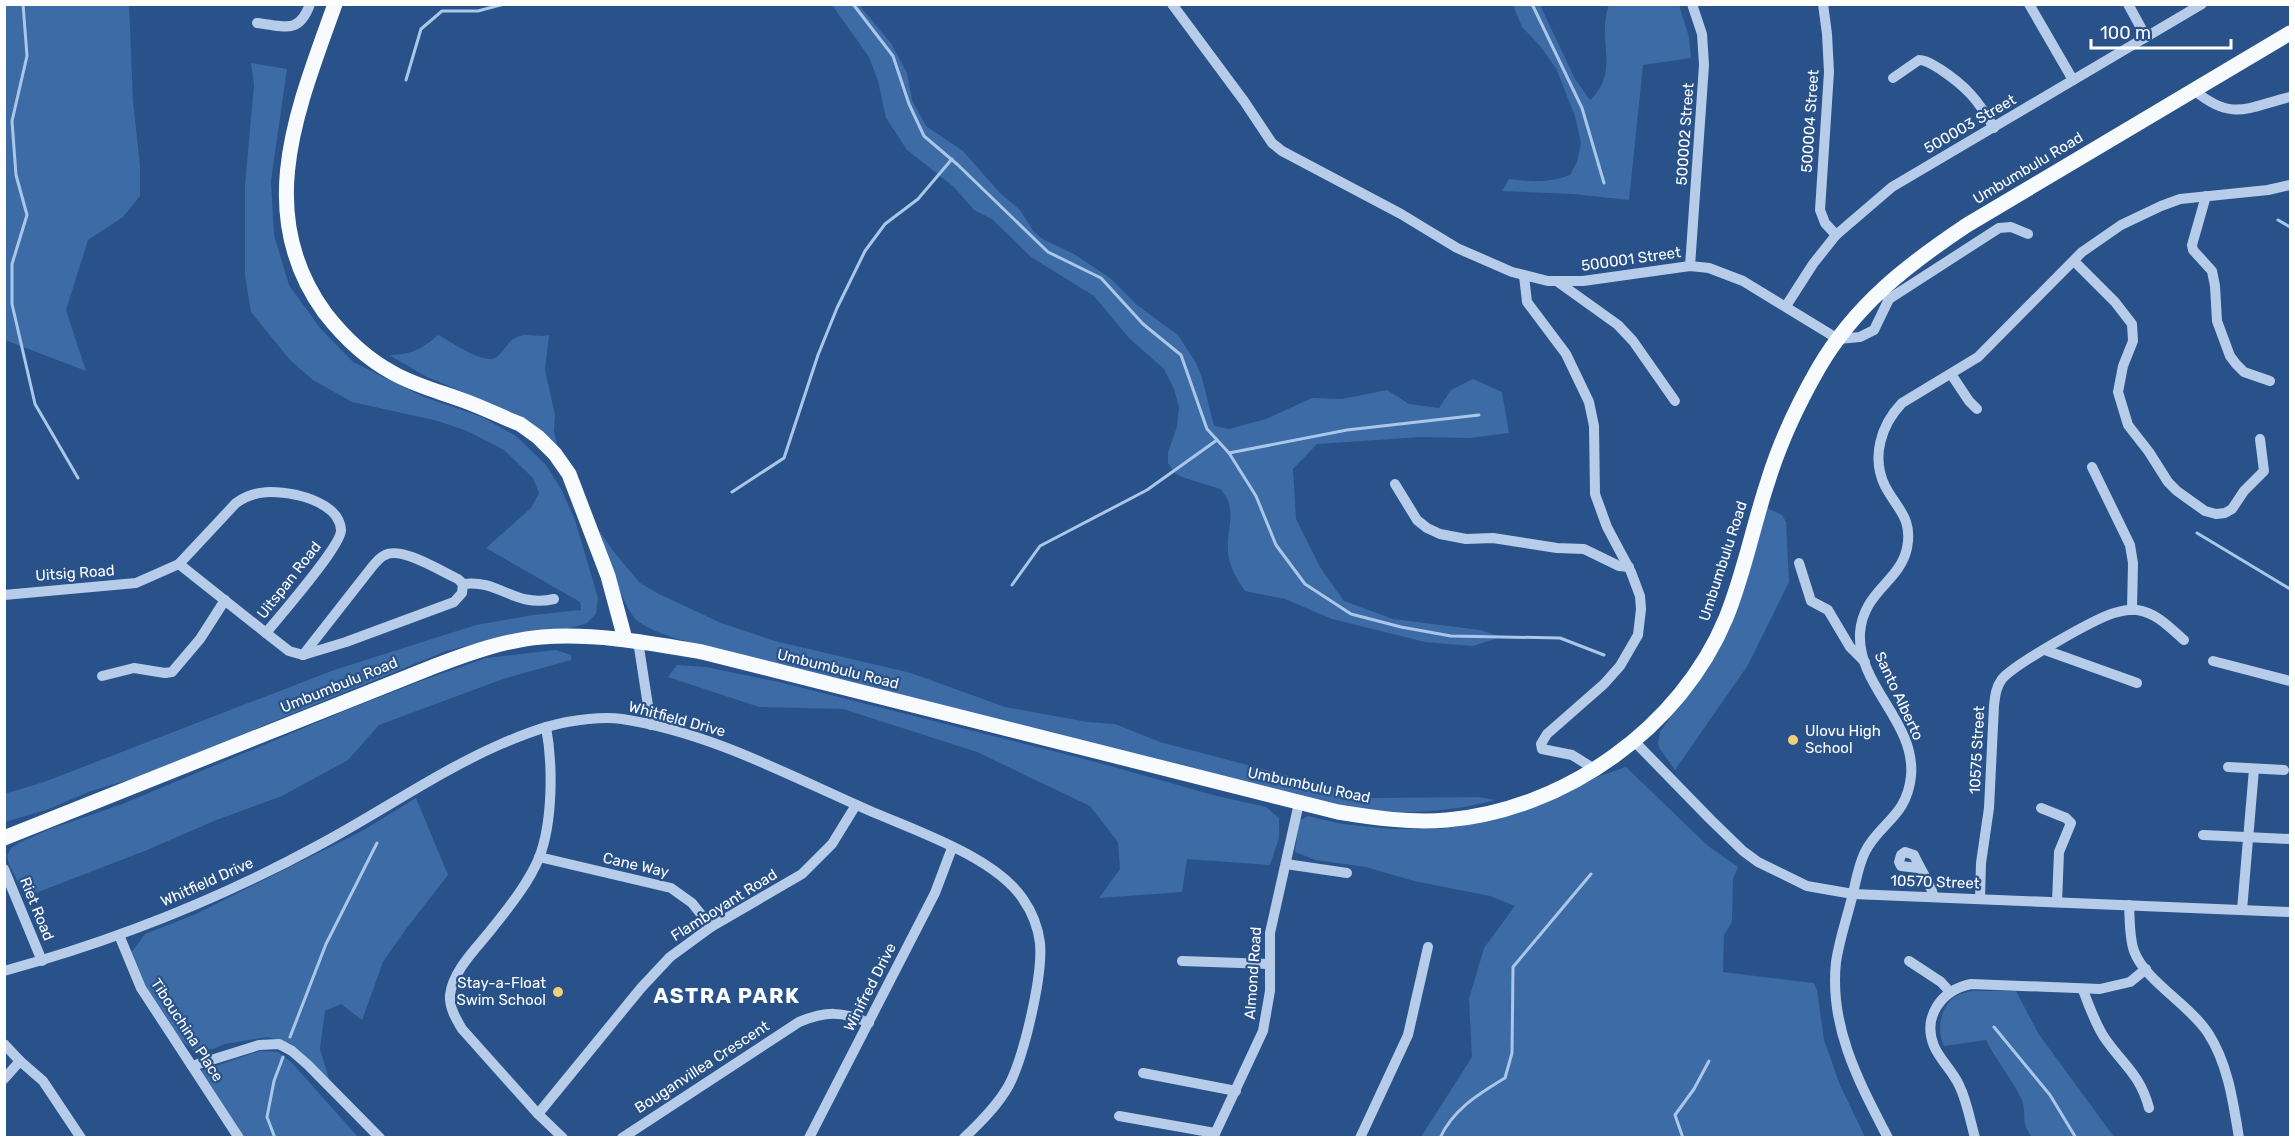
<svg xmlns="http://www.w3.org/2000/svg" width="2295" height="1142" viewBox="0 0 2295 1142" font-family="Rubik,sans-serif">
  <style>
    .green { fill: #3d6ba6 }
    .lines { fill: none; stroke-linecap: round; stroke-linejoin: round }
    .stream { stroke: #aac7e9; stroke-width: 3 }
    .minor { stroke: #b6cce9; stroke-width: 10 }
    .major { stroke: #f8fbfe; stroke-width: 15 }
    .poi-dot { fill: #f1d07c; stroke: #285289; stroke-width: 2 }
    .labels { text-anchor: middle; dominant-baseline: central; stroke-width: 4.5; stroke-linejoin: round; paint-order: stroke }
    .street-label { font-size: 15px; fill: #fff; stroke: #285289 }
    .poi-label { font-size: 15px; fill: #fff; stroke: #285289; text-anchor: start }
    .district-label { font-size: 21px; font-weight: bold; letter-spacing: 1.5px; fill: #fff; stroke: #285289 }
  </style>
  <rect width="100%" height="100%" fill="#285289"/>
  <!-- green -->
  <g class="green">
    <path d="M4,5H129L133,101L140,166V196L123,217L88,240L66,310L86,371L5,340Z"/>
    <path d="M832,5H859L891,43L907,73L912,100L926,126L963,151L1000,193L1020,210L1034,232L1044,240L1074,254L1110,278L1137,305L1178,335L1196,363L1202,378L1214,426L1229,429L1266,419L1312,398L1342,399L1387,390L1409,404L1439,408L1451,390L1473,379L1502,392L1509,433L1469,438L1421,437L1317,444L1293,469L1296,519L1320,567L1344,601L1393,619L1480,630L1501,637L1473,646L1425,642L1332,619L1285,599L1245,591C1237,579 1229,567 1228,552C1226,529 1239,507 1220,489L1182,477L1175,473L1168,463V452L1177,427L1179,407L1174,389L1164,369L1129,338L1094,296L1031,257L992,219L974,210L954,187L907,150L886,118L878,81L869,57Z"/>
    <path d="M1513,5H1540L1575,79L1590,100C1621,72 1596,39 1609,5H1679L1689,37L1691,58L1643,65L1629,200L1573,194L1502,191L1509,179C1530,182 1549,183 1570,175L1577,162L1581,143L1575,116L1556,68L1540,46L1522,27Z"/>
    <path d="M251,63L287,69L271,181L274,235L289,285L320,328L353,362L424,397L482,417L516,436L546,465L561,489L575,520L598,598L596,614L587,623L571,628L511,635L446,651L138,777L88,792L49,809L5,822L4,794L44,782L334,670L476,625L533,615L581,610L580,602L486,548L531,508L539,493L533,478L504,450L467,431L438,421L352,402L313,380L290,360L251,312L245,276V185L254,85Z"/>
    <path d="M438,335C450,341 485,366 497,357C504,351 508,341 517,337C527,332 538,338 549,335L545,370L555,415L554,432L558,447L520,416L427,377L389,355C411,355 422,349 438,335Z"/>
    <path d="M1767,508L1782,515L1786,522L1789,582L1748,665L1675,770L1660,749L1658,744L1660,732L1688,693Z"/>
    <path d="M599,530L613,551L640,583L659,594L721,623L775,641L911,673L1005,707L1088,722L1115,724L1160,742L1373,798L1478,797L1495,800C1445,814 1395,814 1344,809L713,649C689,642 660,636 639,622C623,612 606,550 599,530Z"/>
    <path d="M556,650L571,655V660L503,679L379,725L348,760L282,796L214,821L147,850L28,896L19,884L9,864L7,856L11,848L21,842L50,829L120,805L354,707L429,678L486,658Z"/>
    <path d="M677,665L706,667L779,682L1096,762L1213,795L1266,807L1279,818V838L1270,865L1187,859L1182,892L1099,898L1120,869L1118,842L1090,806L977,752L843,709L759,707L668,677Z"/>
    <path d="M1626,767L1708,846L1738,867L1733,879L1732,922L1724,935L1723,972L1814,983L1817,990L1824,1040L1840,1085L1865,1137H1421L1472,1057L1469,999L1484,948L1515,906L1490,896L1414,881L1366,867L1316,860L1295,852L1299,821L1308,816L1342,824L1391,829H1440L1486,822L1555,798L1597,777Z"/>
    <path d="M416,798L448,875L406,929L383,962L362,1020L341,1004L325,1011L320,1049L331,1085L281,1040L267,1037L225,1044L213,1049L194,1051C166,1031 144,985 131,953L145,934L196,914L362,831Z"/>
    <path d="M1972,991H2016L2038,1033L2114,1137H2032C2019,1121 2028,1113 2021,1098C2011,1078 1996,1060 1986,1040L1944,1046C1936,1030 1940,1004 1958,995C1962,993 1968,992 1972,991Z"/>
    <path d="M260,1051L278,1052L292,1063L358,1137H244L201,1071Z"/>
  </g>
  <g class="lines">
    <!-- stream -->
    <g class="stream">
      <path d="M23,4L27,56L12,121L16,175L27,215L12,264V304L35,404L78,478"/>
      <path d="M853,4L893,56L909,104L924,136L958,165L1048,252L1101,278L1143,324L1181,355L1207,429L1229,453L1256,496L1276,545L1305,584L1351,614L1401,627L1451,636L1560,638L1604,655"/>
      <path d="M1532,4L1582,108L1604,183"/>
      <path d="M406,80L421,29L442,11H478L504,4"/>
      <path d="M2278,220L2290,227"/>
      <path d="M1229,453L1347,430L1479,415"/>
      <path d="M732,492L784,458L818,355L837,308L865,251L885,224L918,199L952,159"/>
      <path d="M2197,533L2290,589"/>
      <path d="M1012,585L1040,546L1147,490L1217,440"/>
      <path d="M1994,1027L2050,1095L2076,1138"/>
      <path d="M290,1037L326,944L377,843"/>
      <path d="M275,1138L267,1117L274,1081L283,1057"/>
      <path d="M1440,1138C1453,1109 1479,1094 1505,1078L1512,1053L1513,967L1591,874"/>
      <path d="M1683,1138L1675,1115L1694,1089L1709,1061"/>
    </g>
    <!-- minor -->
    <g class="minor">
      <path d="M1172,4L1244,101L1272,143L1282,151L1401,214L1457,248L1512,272L1548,281H1583L1690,266L1709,268L1743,281L1838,339L1860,337L1874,330L1889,299"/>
      <path d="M1823,4L1827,34L1829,72L1820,210L1825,223L1836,235"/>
      <path d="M2029,4L2073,80"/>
      <path d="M2128,4L2146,37"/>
      <path d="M257,23C284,26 299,35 310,4"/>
      <path d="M1893,78L1919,60C1927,60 1933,65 1940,69C1967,87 1978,100 1994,128"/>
      <path d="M2195,91C2233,122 2248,107 2290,97"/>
      <path d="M2206,196L2192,245L2193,250L2212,271L2215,286L2217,321L2230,356L2236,364L2244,372L2270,381"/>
      <path d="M2074,261L2115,302L2132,324L2133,341L2123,366L2118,392L2128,425L2149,452L2168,482L2177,491L2205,511L2216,514L2225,513L2232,509L2244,491L2264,471L2260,439"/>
      <path d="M1690,266L1704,65L1702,34L1692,4"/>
      <path d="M1524,276L1527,302L1566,354L1589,402L1594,426L1595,494L1607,527L1631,572L1640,596L1641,609L1638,635L1620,666L1604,684L1547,734L1541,744L1542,749L1572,755L1596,770"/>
      <path d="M1558,282L1618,325L1633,341L1675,401"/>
      <path d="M1884,294L1889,299L1999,228L2011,227L2028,234"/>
      <path d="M1786,306L1813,264L1836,235L1892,187L2202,4"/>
      <path d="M1951,374L1969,401L1977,409"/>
      <path d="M2092,467L2130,545L2133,563L2132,610"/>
      <path d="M1395,484L1417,520L1427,528L1440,534L1466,539L1493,538L1557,548L1584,549L1619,566L1629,567"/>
      <path d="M1799,563L1811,601L1828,610L1850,647L1865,662"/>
      <path d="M179,564L266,633"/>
      <path d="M463,584C500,579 513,608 554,599"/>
      <path d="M4,595L136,583L179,564L236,503C255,489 276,491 297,495C314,499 340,509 341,530C342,545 279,617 266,633L289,651L303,655L368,572C373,566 378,558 385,555C402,546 442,572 458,579L463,584"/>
      <path d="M638,641L651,725"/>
      <path d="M2045,650L2137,683"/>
      <path d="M303,655L346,642L454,602L462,593L463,584"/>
      <path d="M2213,661L2290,681"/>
      <path d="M102,676L134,668L165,673L172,672L200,639L225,600"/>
      <path d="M546,727C553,764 553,822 539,858C529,882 510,906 494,926C479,946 453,969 450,995C449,1007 456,1019 462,1029L538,1114L563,1138"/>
      <path d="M1634,741L1711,820L1743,851L1758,862L1807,886L1853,894L2290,912"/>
      <path d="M2228,767L2284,770"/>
      <path d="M2041,808L2066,818L2071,823L2059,852L2057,902"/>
      <path d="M2203,835L2290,839"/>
      <path d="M539,857L671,888L692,903L711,927"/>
      <path d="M1286,864L1347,873"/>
      <path d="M1918,868L1901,866L1899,862L1901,855L1905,852L1914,855C1920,869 1930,882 1934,897"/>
      <path d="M4,869L42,961"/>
      <path d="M1980,899L1981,863L1989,808L1994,706C1995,696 1996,687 2002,679C2015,664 2094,619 2114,613C2121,611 2130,609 2137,610C2157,613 2169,627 2184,640"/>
      <path d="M2129,905C2130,920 2129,937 2134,951C2145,981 2189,1004 2208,1033C2228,1064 2233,1101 2239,1138"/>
      <path d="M2242,910L2254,769"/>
      <path d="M119,935L141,988L239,1138"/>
      <path d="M1182,961L1269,964"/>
      <path d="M1909,961L1941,982L1950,992"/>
      <path d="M4,971C114,941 220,899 319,845C381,812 437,772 501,744C522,735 544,726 567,722C584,719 604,716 622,719C709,732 788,775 868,810C914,830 995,857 1023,899C1032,912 1038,927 1040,943C1043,976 1024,1056 1009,1085C998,1105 981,1122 964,1138"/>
      <path d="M2083,990C2089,1006 2095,1023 2104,1037C2123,1065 2140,1074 2149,1108"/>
      <path d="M4,1044L20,1061L43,1081L81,1138"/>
      <path d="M192,1066L259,1045L279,1044L292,1051L308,1065L380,1138"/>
      <path d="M1143,1073L1236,1091"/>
      <path d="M4,1079L20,1061"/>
      <path d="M538,1114L641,988L670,957L711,927L802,874L832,844L856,805"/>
      <path d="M1119,1116L1215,1133"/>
      <path d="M622,1138L799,1022C826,1011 842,1011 869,1023"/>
      <path d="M809,1138L935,893L952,848"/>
      <path d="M1213,1138L1263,1031L1270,991V933L1299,803"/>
      <path d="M1360,1138L1408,1035L1428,947"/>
      <path d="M1888,1138C1859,1082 1829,1027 1836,962C1839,942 1845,924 1850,905C1855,888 1857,868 1865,852C1879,823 1907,817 1911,776C1916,722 1857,686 1860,633C1863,591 1900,582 1907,548C1913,518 1897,509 1885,486C1871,457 1881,425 1902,403L1978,357L2082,252L2121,225L2161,206L2180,199L2268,190L2290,185"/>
      <path d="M1975,1138C1970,1120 1967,1101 1959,1085C1952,1070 1940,1060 1934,1046C1922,1016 1942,990 1971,984L2100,989L2130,982L2146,969"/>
    </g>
    <!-- major -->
    <g class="major">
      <path d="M335,4C298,108 252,213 325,313C343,336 367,359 393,373C416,386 441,392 465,401C484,408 502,417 520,424L538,437L555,454L569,474L608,576L625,639"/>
      <path d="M4,838L435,666C469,653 505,640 542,637C596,633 649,643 702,652L1338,812C1375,818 1410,823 1447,820C1565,810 1681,727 1726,618C1744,574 1753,526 1768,481C1780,442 1798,404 1818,369C1855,305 1907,265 1967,225L2290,33"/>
    </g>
  </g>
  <!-- markers -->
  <g class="poi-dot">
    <circle cx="1793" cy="740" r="6"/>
    <circle cx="558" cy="992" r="6"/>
  </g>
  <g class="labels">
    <!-- street labels -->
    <g class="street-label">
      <text transform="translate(1810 121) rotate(-86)">500004 Street</text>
      <text transform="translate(1970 124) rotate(-30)">500003 Street</text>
      <text transform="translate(1685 134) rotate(-86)">500002 Street</text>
      <text transform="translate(2028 168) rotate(-31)">Umbumbulu Road</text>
      <text transform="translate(1631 259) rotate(-8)">500001 Street</text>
      <text transform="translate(1723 561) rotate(-72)">Umbumbulu Road</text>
      <text transform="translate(75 573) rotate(-4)">Uitsig Road</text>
      <text transform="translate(289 580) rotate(-52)">Uitspan Road</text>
      <text transform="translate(838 669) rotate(14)">Umbumbulu Road</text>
      <text transform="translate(339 685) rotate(-22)">Umbumbulu Road</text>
      <text transform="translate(1899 696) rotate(65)">Santo Alberto</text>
      <text transform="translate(677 719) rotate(15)">Whitfield Drive</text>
      <text transform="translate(1977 750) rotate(-87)">10575 Street</text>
      <text transform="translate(1309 785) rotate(12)">Umbumbulu Road</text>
      <text transform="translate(636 865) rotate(13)">Cane Way</text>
      <text transform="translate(207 882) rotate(-24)">Whitfield Drive</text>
      <text transform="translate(1935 882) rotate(2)">10570 Street</text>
      <text transform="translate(724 905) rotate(-32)">Flamboyant Road</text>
      <text transform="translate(37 909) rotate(68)">Riet Road</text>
      <text transform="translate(1253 973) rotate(-86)">Almond Road</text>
      <text transform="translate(870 987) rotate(-63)">Winifred Drive</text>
      <text transform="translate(187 1030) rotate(57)">Tibouchina Place</text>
      <text transform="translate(702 1067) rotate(-33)">Bouganvillea Crescent</text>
    </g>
    <!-- poi labels -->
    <g class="poi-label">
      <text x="1805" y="731">Ulovu High<tspan x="1805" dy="17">School</tspan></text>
      <text x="546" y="983" text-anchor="end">Stay-a-Float<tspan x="546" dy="17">Swim School</tspan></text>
    </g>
    <!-- district labels -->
    <g class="district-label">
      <text x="727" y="995">ASTRA PARK</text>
    </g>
  </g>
  <!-- border -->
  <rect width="2295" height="1142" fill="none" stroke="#ffffff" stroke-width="12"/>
  <!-- scale -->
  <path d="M2091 39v9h140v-9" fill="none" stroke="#ffffff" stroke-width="3"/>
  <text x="2100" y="39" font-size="18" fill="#ffffff" stroke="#285289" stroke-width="4.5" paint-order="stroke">100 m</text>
</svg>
